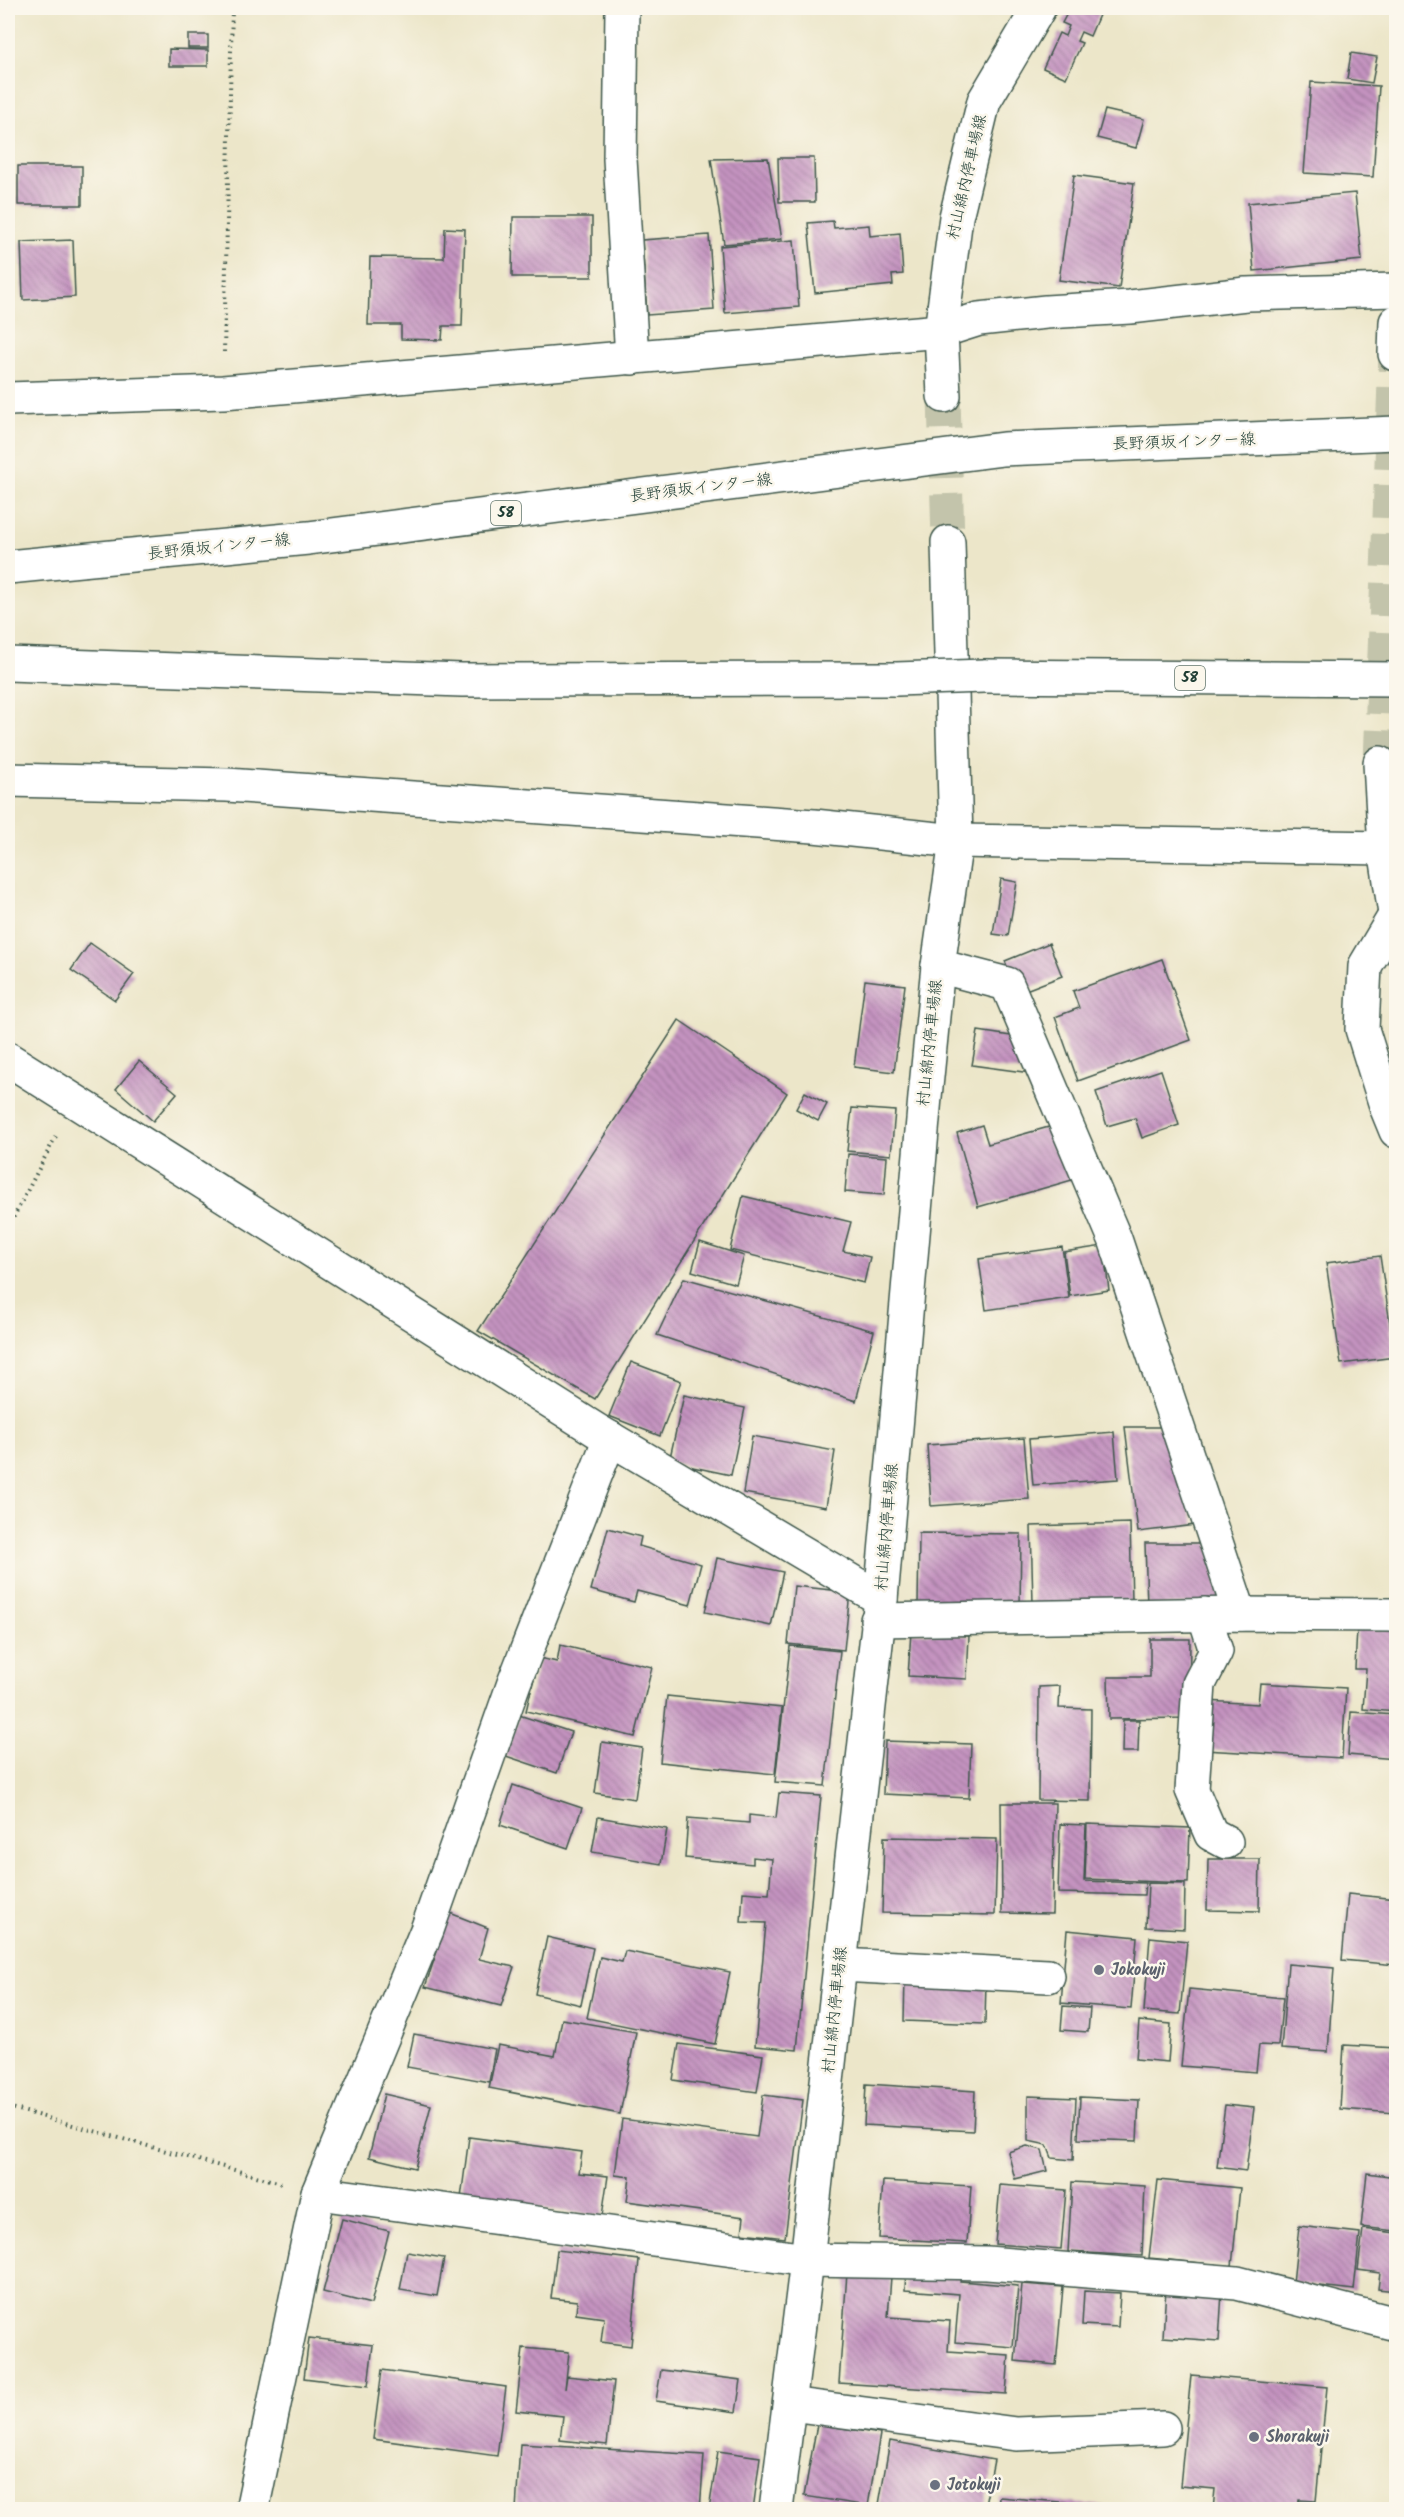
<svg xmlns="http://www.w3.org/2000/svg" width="1404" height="2517" viewBox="0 0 1404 2517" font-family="Kalam,'Klee One',sans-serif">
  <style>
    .building { fill: url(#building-back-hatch) }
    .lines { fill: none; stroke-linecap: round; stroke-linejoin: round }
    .minor-tunnel { stroke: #c3c4ab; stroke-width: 33; stroke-dasharray: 33 16; stroke-linecap: butt }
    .major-tunnel { stroke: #c3c4ab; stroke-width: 33; stroke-dasharray: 33 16; stroke-linecap: butt }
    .minor-casing { stroke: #3e564a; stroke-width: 36 }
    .major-casing { stroke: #3e564a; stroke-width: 36 }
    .path { stroke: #3e564a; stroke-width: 4; stroke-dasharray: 1.5 4.5; stroke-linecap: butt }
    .minor { stroke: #fff; stroke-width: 33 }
    .major { stroke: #fff; stroke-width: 33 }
    .major-bridge-casing { stroke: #3e564a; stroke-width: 36; stroke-linecap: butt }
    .major-bridge { stroke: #fff; stroke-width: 33 }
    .worship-dot { fill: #6b7280; stroke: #fbf7ec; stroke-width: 2 }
    .labels { text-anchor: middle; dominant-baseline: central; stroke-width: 5; stroke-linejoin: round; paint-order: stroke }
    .shield { fill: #fbf7ec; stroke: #61756b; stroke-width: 1.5 }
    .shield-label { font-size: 15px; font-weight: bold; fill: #1f3d34 }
    .street-label { font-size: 16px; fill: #1f3d34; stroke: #fbf7ec }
    .worship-label { font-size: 16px; font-weight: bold; fill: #5b616d; stroke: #fbf7ec; text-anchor: start }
  </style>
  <defs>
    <pattern id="building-back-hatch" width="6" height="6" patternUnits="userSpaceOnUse" patternTransform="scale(1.5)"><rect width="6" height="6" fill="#c493c0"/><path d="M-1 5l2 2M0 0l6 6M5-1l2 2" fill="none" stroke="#9f799d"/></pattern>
  </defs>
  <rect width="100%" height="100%" fill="#fbf7ec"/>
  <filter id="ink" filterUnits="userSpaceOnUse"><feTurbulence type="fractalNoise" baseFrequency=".0167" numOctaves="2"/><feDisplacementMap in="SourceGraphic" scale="12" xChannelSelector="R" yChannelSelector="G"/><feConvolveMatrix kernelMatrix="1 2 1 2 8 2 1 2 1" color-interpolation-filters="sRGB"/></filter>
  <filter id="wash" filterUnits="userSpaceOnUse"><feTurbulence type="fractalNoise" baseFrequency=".008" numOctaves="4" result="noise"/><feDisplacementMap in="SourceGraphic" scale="24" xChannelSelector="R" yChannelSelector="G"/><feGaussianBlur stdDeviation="1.35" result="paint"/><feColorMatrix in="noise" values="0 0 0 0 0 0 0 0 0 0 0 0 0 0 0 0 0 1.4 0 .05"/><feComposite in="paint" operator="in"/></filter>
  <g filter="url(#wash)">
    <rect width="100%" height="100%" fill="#ece6c9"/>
    <g id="blocks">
      <!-- building -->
      <g class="building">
        <path d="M916,8H960V9L916,13Z"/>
        <path d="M1070,8H1102L1090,36L1081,32L1077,41L1082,43L1066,78L1043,68L1059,33L1065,36L1069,26L1062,23Z"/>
        <rect x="188" y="35" width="20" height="13"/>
        <path d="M169,49L208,50V66H169Z"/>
        <path d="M1351,53L1377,57L1372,83L1347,79Z"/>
        <path d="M1311,82L1379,86L1373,177L1304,173Z"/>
        <path d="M1105,110L1144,119L1136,148L1097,138Z"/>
        <path d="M768,158L782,239L724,244L711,159Z"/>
        <path d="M778,158H814L815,202H779Z"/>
        <rect x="18" y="166" width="64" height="39"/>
        <path d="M1074,175L1134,183L1119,288L1059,280Z"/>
        <path d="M1355,193L1362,260L1254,271L1248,203Z"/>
        <path d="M513,217H592V277H512Z"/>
        <path d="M833,221L834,228L869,225L870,236L900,233L903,274L892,275L893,285L815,293L808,223Z"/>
        <path d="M445,228L465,229L462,326H443L442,340L401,339V325H368L370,257L444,258Z"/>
        <path d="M709,235L714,310L647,315L642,240Z"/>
        <path d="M73,240L75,297L23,300L21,242Z"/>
        <path d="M794,240L799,307L725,313L720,246Z"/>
        <path d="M1001,879L1017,882L1008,936L993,934Z"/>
        <path d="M90,943L134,974L115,1000L71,970Z"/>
        <path d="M1049,943L1062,976L1018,993L1005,961Z"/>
        <path d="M1162,959L1191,1040L1078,1081L1055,1017L1079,1008L1073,991Z"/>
        <path d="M865,980L905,985L894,1072L854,1067Z"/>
        <path d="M679,1020L787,1093L595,1399L478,1331Z"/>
        <path d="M978,1031L1024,1038L1031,1073L972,1065Z"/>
        <path d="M139,1061L177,1093L153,1121L116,1089Z"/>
        <path d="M1161,1070L1179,1125L1142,1138L1135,1118L1107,1126L1096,1092Z"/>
        <path d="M805,1092L827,1104L818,1121L796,1109Z"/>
        <path d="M852,1108L895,1111L891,1155L847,1151Z"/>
        <path d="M982,1125L988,1144L1056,1125L1072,1180L978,1207L957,1133Z"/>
        <path d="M848,1154L887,1157L884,1195L845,1192Z"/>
        <path d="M743,1196L851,1222L843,1251L870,1257L864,1283L730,1250Z"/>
        <path d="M700,1242L744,1256L736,1284L692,1271Z"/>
        <path d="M1103,1246L1109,1290L1070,1296L1064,1252Z"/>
        <path d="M1062,1247L1069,1298L986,1310L979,1259Z"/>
        <path d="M1380,1256L1395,1357L1341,1364L1326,1263Z"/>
        <path d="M684,1278L874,1331L856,1401L657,1335Z"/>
        <path d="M631,1362L681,1381L660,1436L609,1416Z"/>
        <path d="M684,1395L745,1408L731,1475L669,1462Z"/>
        <path d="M1125,1427H1164L1195,1525L1138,1532Z"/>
        <path d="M1114,1432L1118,1479L1033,1485L1029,1439Z"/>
        <path d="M752,1436L835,1451L826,1507L743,1493Z"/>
        <path d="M1024,1438L1029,1499L931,1506L927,1445Z"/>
        <path d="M1130,1523L1132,1601L1033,1604L1031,1526Z"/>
        <path d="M608,1528L641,1537L639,1546L701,1564L690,1605L637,1591L634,1602L591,1590Z"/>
        <path d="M919,1533L1021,1534L1020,1608L918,1607Z"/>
        <path d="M1145,1543H1209L1221,1602L1147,1606Z"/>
        <path d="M717,1558L783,1572L771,1626L705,1612Z"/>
        <path d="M794,1586L850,1592L844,1650L788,1644Z"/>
        <path d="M1357,1628L1396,1630V1712L1363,1709L1366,1669H1355Z"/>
        <path d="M911,1632L969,1636L967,1679L908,1676Z"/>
        <path d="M1150,1639H1190L1189,1718L1109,1719L1108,1677H1150Z"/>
        <path d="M560,1645L652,1667L635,1737L526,1711L539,1658L557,1662Z"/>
        <path d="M790,1646L840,1651L825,1786L775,1782Z"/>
        <path d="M1260,1683L1346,1688L1342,1758L1204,1750L1207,1701L1258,1704Z"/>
        <path d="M1060,1686L1059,1708L1091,1709L1090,1801L1038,1800L1039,1687Z"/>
        <path d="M667,1696L782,1708L775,1774L660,1762Z"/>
        <path d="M1351,1712L1396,1715V1759L1348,1755Z"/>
        <path d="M519,1715L571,1732L557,1773L506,1756Z"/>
        <path d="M1123,1720H1139L1138,1752H1122Z"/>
        <path d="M885,1741L971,1744L969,1798L883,1794Z"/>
        <path d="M602,1742L642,1748L635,1799L595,1793Z"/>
        <path d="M513,1785L582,1808L568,1848L500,1825Z"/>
        <path d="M779,1793L821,1796L797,2050L755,2046L766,1923L741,1922L743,1892L769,1894L772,1859L753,1857V1864L685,1858L688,1818L749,1823V1815L776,1818Z"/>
        <path d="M1001,1803H1055L1052,1914L1002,1913Z"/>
        <path d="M598,1817L667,1829L661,1864L592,1852Z"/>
        <path d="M1060,1824L1086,1825L1084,1881L1145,1883L1144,1895L1058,1893Z"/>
        <path d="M1087,1824L1190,1828L1188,1883L1085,1879Z"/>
        <path d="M884,1837L997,1839L995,1915L882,1913Z"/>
        <path d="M1395,1848H1396V1881L1392,1880Z"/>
        <path d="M1208,1859H1260L1259,1911L1207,1910Z"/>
        <path d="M1148,1883L1185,1884L1184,1929L1146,1927Z"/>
        <path d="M1348,1894L1396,1899V1965L1342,1960Z"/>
        <path d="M450,1913L488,1928L479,1959L514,1967L501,2006L425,1987Z"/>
        <path d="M1067,1930L1137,1937L1131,2009L1061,2003Z"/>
        <path d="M547,1937L593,1948L581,2005L535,1994Z"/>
        <path d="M1150,1937L1187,1941L1180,2014L1144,2011Z"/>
        <path d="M625,1951L730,1972L715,2044L587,2018L600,1957L622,1962Z"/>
        <path d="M1288,1964L1334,1968L1328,2052L1281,2049Z"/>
        <path d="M905,1978L986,1980L985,2024L904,2021Z"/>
        <path d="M1189,1989L1283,1998L1278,2046L1259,2045L1256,2072L1181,2066Z"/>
        <path d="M1063,2006L1090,2008L1088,2032L1061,2030Z"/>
        <path d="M562,2019L636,2032L620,2114L489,2088L498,2045L555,2056Z"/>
        <path d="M1139,2021L1171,2024L1168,2062L1136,2059Z"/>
        <path d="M414,2034L495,2049L489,2082L407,2067Z"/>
        <path d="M679,2044L763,2055L757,2092L673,2080Z"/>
        <path d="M1344,2045L1396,2048V2113L1340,2109Z"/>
        <path d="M866,2084L975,2091L973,2131L864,2125Z"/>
        <path d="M384,2094L431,2105L415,2168L369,2157Z"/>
        <path d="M763,2095L803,2100L785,2238L742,2233L744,2217L627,2201L630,2177L615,2175L622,2119L757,2137Z"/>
        <path d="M1028,2096L1076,2098L1073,2160L1052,2158L1047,2145L1028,2141Z"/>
        <path d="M1080,2097L1139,2100L1137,2141L1078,2139Z"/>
        <path d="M1225,2105L1254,2108L1246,2171L1217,2167Z"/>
        <path d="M469,2137L582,2152L579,2173L608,2176L602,2216L461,2198Z"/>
        <path d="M1027,2146L1042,2150L1047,2171L1015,2179L1008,2152Z"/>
        <path d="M1367,2173L1396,2177V2231L1361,2227Z"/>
        <path d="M1158,2180L1240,2188L1232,2266L1149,2258Z"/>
        <path d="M883,2181L971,2186L967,2243L879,2238Z"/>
        <path d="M1072,2182L1145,2186L1142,2256L1068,2252Z"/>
        <path d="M1000,2185L1066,2190L1061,2249L995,2244Z"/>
        <path d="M342,2219L389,2231L371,2304L323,2292Z"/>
        <path d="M1299,2226L1360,2233L1354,2290L1293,2283Z"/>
        <path d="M1363,2229L1396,2233V2291L1378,2289L1380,2273L1358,2270Z"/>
        <path d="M557,2250L639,2260L631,2346L601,2342L604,2318L576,2314L577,2301L551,2298Z"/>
        <path d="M407,2252L444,2258L437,2296L400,2290Z"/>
        <path d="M906,2266L961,2271L960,2281L1018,2286L1013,2347L955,2342L959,2294L905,2290Z"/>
        <path d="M847,2273L891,2277L888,2317L950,2321L948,2351L1009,2355L1006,2394L839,2383Z"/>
        <path d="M1022,2284L1063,2287L1056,2365L1015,2361Z"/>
        <path d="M1166,2288L1222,2292L1219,2341L1163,2337Z"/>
        <path d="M1084,2291L1120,2293L1118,2327L1082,2325Z"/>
        <path d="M309,2338L373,2345L368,2386L304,2378Z"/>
        <path d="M523,2348L569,2352L565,2389L567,2376L614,2381L607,2445L560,2440L563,2416L516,2411Z"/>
        <path d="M382,2370L506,2387L497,2456L373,2439Z"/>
        <path d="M661,2370L741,2380L736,2412L656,2401Z"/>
        <path d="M1191,2375L1327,2387L1316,2501L1299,2500L1298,2510H1213L1215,2489L1180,2486Z"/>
        <path d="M817,2424L880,2434L868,2506L804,2496Z"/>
        <path d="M890,2441L994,2460L984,2510H878Z"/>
        <path d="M520,2444L704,2455L700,2510H516Z"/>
        <path d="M718,2451L760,2457L753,2510H709Z"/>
        <path d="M999,2497L1131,2508V2510H998Z"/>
      </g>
    </g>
  </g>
  <g filter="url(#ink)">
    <use href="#blocks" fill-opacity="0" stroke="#3e564a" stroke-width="1.5"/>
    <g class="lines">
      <!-- minor-tunnel -->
      <path class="minor-tunnel" d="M1380,763L1395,354"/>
      <!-- major-tunnel -->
      <path class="major-tunnel" d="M944,396L948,542"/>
      <!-- minor casing -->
      <g class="minor-casing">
        <g id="minor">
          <path d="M622,8L620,159L632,358"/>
          <path d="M1395,354L1396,322"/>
          <path d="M8,399L223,392L941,331L979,319L1046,312L1130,307L1246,294L1396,290"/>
          <path d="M1380,763L1385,848L1396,920"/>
          <path d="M8,780L227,785L814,826L956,841L1385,848"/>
          <path d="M1396,914L1365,966L1362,1029L1387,1109L1396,1131"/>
          <path d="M938,966L1007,984L1115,1239L1240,1614"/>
          <path d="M8,1059L596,1430L881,1599"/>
          <path d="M1204,1614L1216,1651L1199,1684L1192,1790L1211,1834L1226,1842"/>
          <path d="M877,1620L1240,1614L1396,1615"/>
          <path d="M840,1965L1048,1976"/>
          <path d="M318,2193L807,2260L987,2263L1237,2283L1396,2324"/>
          <path d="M790,2404L1016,2434L1163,2428"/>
          <path d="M252,2510L318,2193L427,1930L514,1683L610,1438"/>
        </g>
      </g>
      <!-- major casing -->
      <g class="major-casing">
        <g id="major">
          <path d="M944,396L941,331L956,217L984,101L1039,8"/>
          <path d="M8,567L308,538L1003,449L1396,433"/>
          <path d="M8,664L462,680L896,679"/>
          <path d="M984,676L1396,679"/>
          <path d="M776,2510L807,2260L881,1599L925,1097L938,966L956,841L948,542"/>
        </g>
      </g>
      <!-- path -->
      <g class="path">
        <path d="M224,352L232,8"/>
        <path d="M8,1228L56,1136"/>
        <path d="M8,2107L281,2183"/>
      </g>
      <!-- minor -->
      <use href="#minor" class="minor"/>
      <!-- major -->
      <use href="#major" class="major"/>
      <!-- major-bridge casing -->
      <g class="major-bridge-casing">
        <path id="major-bridge" d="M896,679L984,676"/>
      </g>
      <!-- major-bridge -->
      <use href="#major-bridge" class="major-bridge"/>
    </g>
  </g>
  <!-- markers -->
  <g class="worship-dot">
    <circle cx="1099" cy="1970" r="6"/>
    <circle cx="1254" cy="2437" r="6"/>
    <circle cx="935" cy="2485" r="6"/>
  </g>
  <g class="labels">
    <!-- shield labels -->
    <g class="shield">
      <rect x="491" y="501" width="30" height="24" rx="4.5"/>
      <rect x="1175" y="666" width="30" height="24" rx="4.5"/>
    </g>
    <g class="shield-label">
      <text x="506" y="513">58</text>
      <text x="1190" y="678">58</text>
    </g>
    <!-- street labels -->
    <g class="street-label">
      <text transform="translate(967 177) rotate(-77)">村山綿内停車場線</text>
      <text transform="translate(1184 442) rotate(-2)">長野須坂インター線</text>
      <text transform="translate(701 488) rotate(-7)">長野須坂インター線</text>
      <text transform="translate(219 547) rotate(-6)">長野須坂インター線</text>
      <text transform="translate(930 1043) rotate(-84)">村山綿内停車場線</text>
      <text transform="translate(887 1527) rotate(-85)">村山綿内停車場線</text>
      <text transform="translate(835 2010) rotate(-84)">村山綿内停車場線</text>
    </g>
    <!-- worship labels -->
    <g class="worship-label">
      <text x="1111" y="1970">Jokokuji</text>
      <text x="1266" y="2437">Shorakuji</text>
      <text x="947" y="2485">Jotokuji</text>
    </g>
  </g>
  <!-- margin -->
  <rect width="1404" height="2517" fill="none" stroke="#fbf7ec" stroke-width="30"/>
</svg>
